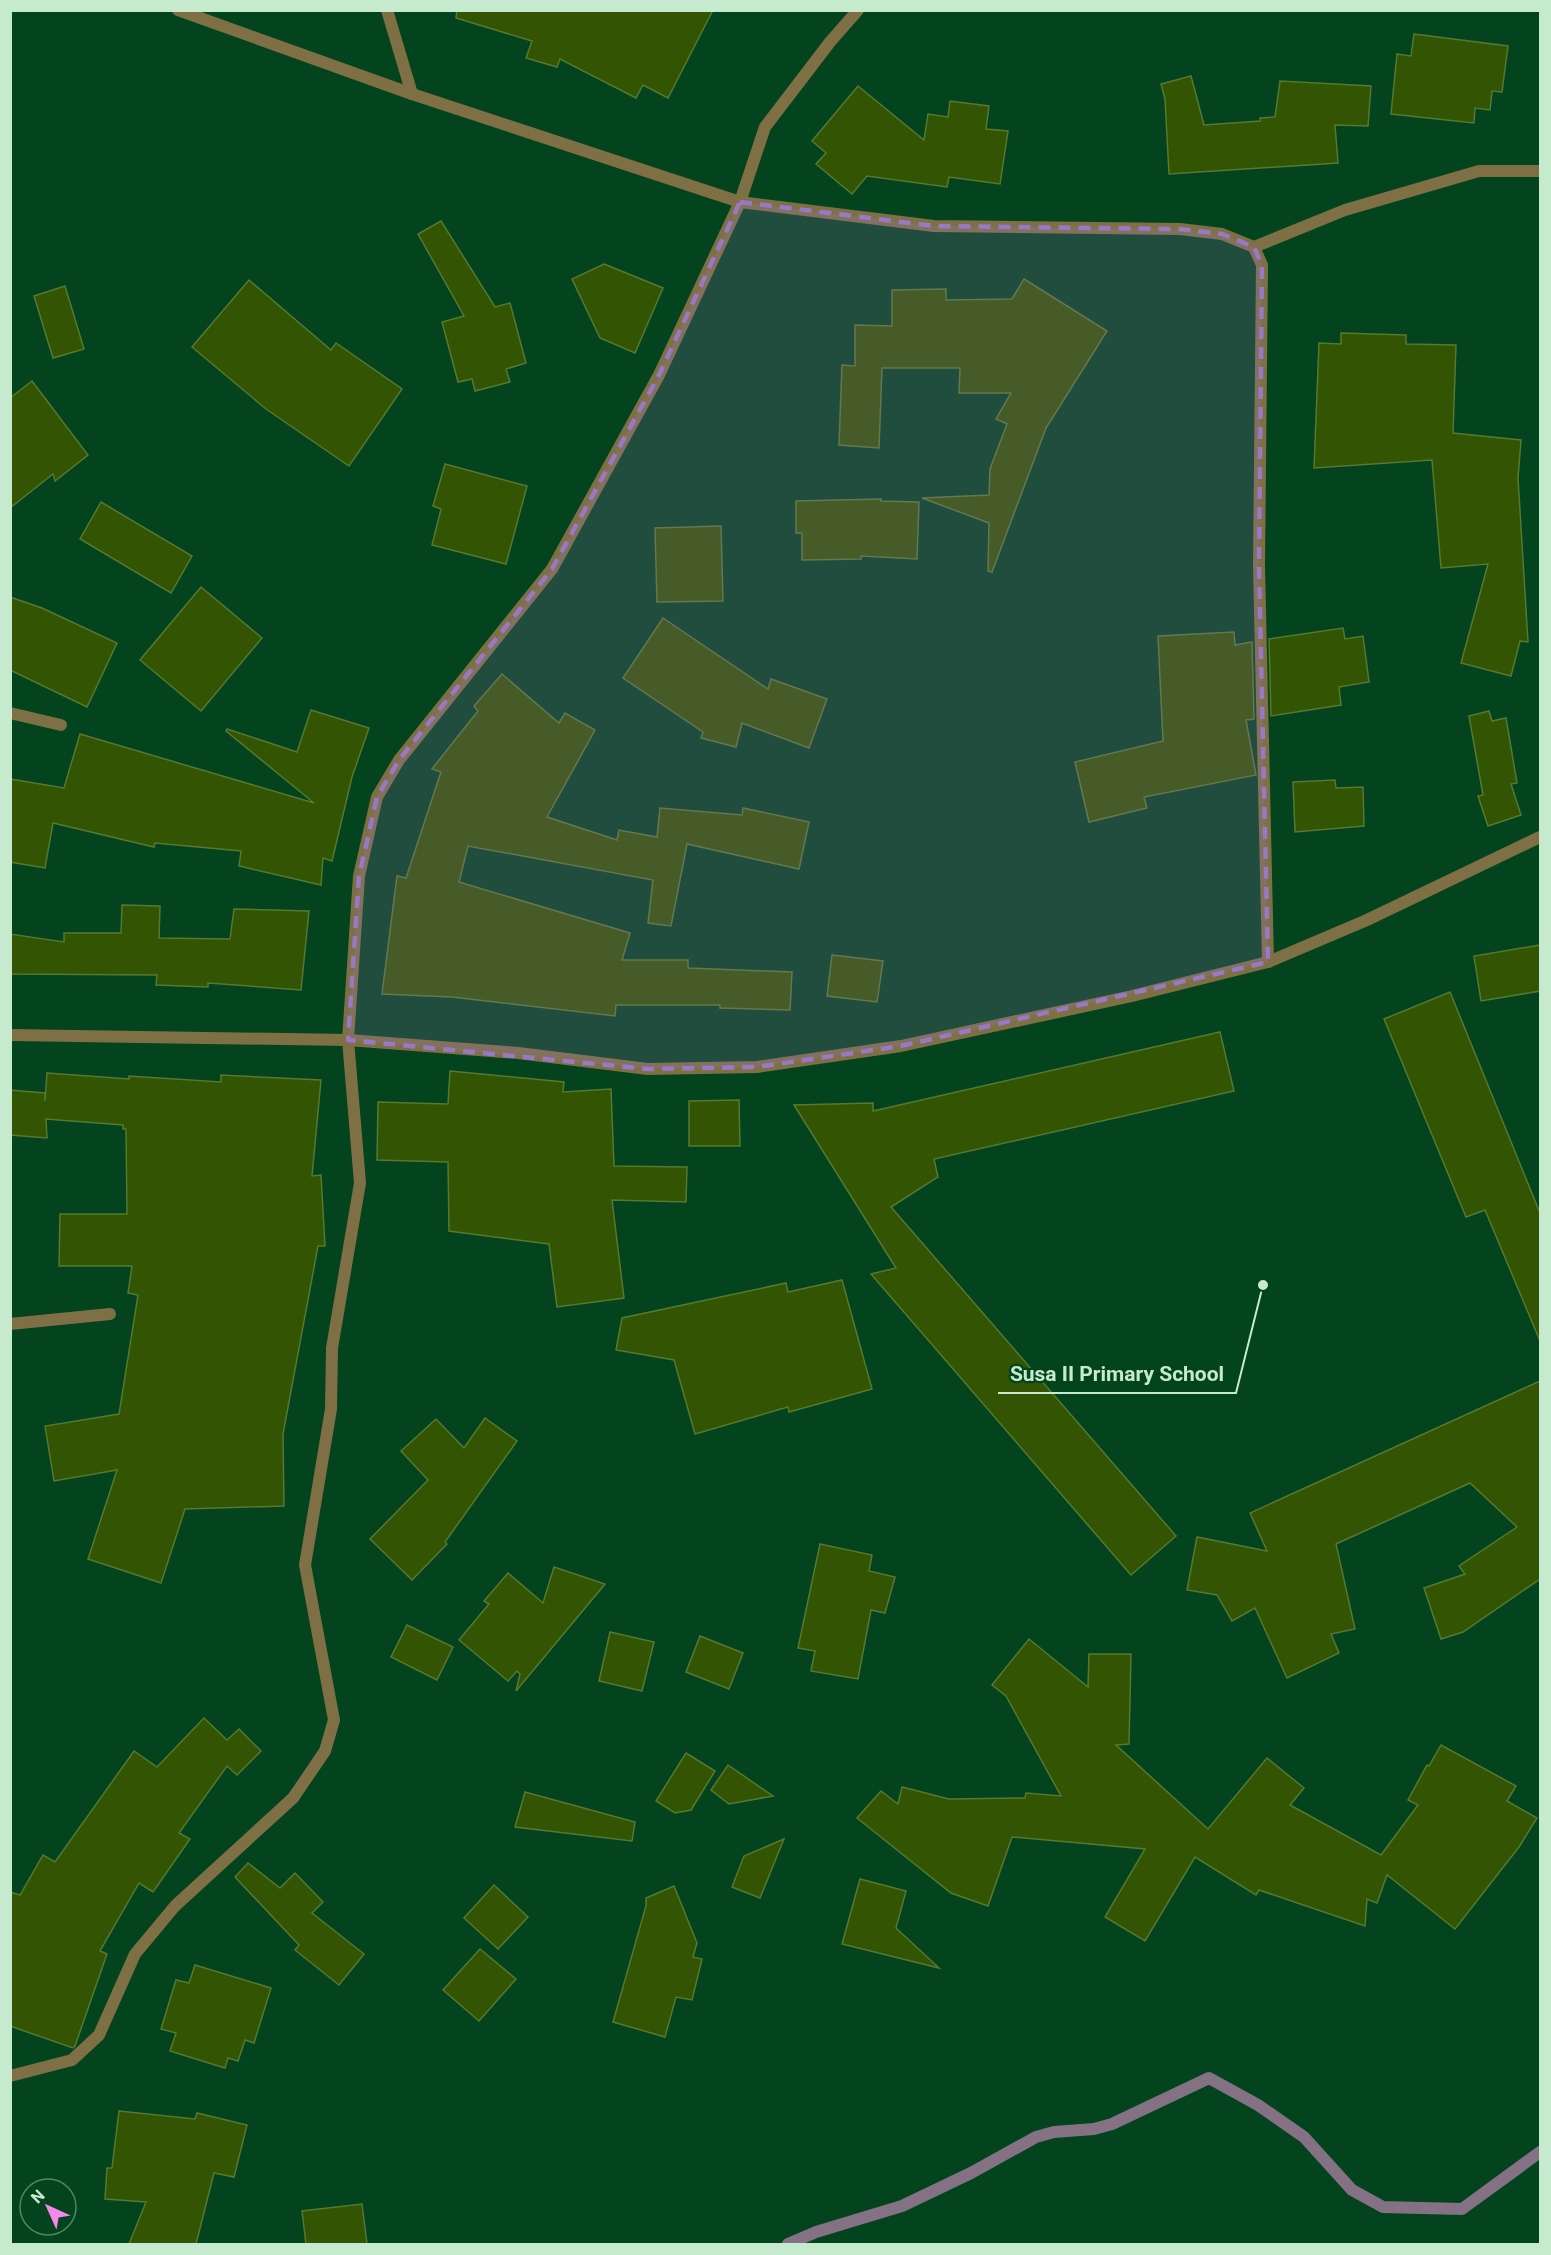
<svg xmlns="http://www.w3.org/2000/svg" width="1551" height="2255" viewBox="0 0 1551 2255" font-family="Roboto,sans-serif">
  <style>
    .lines { fill: none; stroke-linecap: round; stroke-linejoin: round }
    .stream { stroke: #847183; stroke-width: 12 }
    .building { fill: #325403; stroke: #557931; stroke-width: 1.5 }
    .minor { stroke: #7e7044; stroke-width: 12 }
    .marked { fill: #9978c5; fill-opacity: 0.2; stroke: #9978c5; stroke-width: 4.5; stroke-dasharray: 12 8; stroke-linejoin: round }
    .leader { fill: none; stroke: #c6eace; stroke-width: 2 }
    .callout-dot { fill: #c6eace; stroke: #03431e; stroke-width: 2 }
    .callout-label { font-size: 21px; text-anchor: middle; font-weight: bold; fill: #c6eace; stroke: #03431e; stroke-width: 4.5; stroke-linejoin: round; paint-order: stroke }
  </style>
  <rect width="100%" height="100%" fill="#03431e"/>
  <g class="lines">
    <!-- stream -->
    <path class="stream" d="M788,2244L816,2232L902,2206L971,2173L1036,2137L1054,2132L1094,2129L1112,2124L1209,2078L1258,2105L1304,2137L1352,2190L1383,2207L1462,2209L1540,2152"/>
  </g>
  <!-- building -->
  <g class="building">
    <path d="M457,10H713L668,98L643,85L636,98L560,59L557,67L526,58L532,41L456,18Z"/>
    <path d="M1414,34L1508,46L1502,92L1492,91L1490,110L1475,108L1474,123L1391,114L1397,54L1411,56Z"/>
    <path d="M1191,76L1204,125L1260,121V118L1275,117L1280,81L1371,86L1368,126L1335,125L1338,163L1169,174L1165,99L1161,84Z"/>
    <path d="M858,86L924,140L928,114L948,117L950,101L989,106L986,129L1008,131L1000,184L949,177L947,187L867,176L852,194L816,164L826,153L812,141Z"/>
    <path d="M441,221L495,307L510,303L526,363L506,369L510,382L475,391L472,379L458,382L442,322L464,316L418,234Z"/>
    <path d="M604,264L663,288L635,353L600,338L572,279Z"/>
    <path d="M1024,279L1107,331L1046,428L992,572L988,571L989,523L922,498L989,495L990,469L1007,424L996,419L1011,393H959L960,368H882L879,448L839,445L842,365L855,366V325L892,326V290L946,289V300L1012,299Z"/>
    <path d="M249,280L331,350L336,343L402,389L349,466L266,409L192,347Z"/>
    <path d="M65,286L84,349L53,358L34,296Z"/>
    <path d="M1341,333L1406,335V344L1456,345L1453,433L1521,440L1518,478L1528,642L1520,641L1511,676L1461,663L1488,564L1441,568L1432,460L1314,468L1319,343L1341,344Z"/>
    <path d="M32,381L88,455L55,481L53,474L10,508V398Z"/>
    <path d="M445,464L527,486L506,564L432,545L441,509L433,506Z"/>
    <path d="M881,499V501L919,502L917,559L861,556V559L802,560V533H796V501Z"/>
    <path d="M101,502L192,556L171,593L80,539Z"/>
    <path d="M721,526L723,601L657,602L655,528Z"/>
    <path d="M201,587L262,638L201,711L140,660Z"/>
    <path d="M10,597L42,608L117,643L87,707L10,670Z"/>
    <path d="M663,618L768,689L771,679L827,699L809,748L742,723L736,747L701,738L703,732L623,678Z"/>
    <path d="M1343,628L1345,639L1363,636L1369,682L1339,687L1341,705L1271,716L1269,639Z"/>
    <path d="M1234,632L1235,645L1252,642L1254,719L1246,720L1256,775L1144,797L1147,808L1089,822L1075,762L1163,741L1158,636Z"/>
    <path d="M502,674L559,723L565,713L595,730L547,817L617,840L619,830L657,837L660,808L742,815L743,808L809,822L799,869L687,844L671,926L648,923L653,880L468,846L459,882L630,933L622,960H688V968L792,972L790,1010L720,1008V1005H616L615,1016L452,997L382,994L397,876L406,878L441,772L432,769L478,711L474,706Z"/>
    <path d="M311,710L369,728L352,777L332,861L323,858L321,885L239,866L241,851L155,843L154,847L53,823L45,868L10,862V779L64,788L80,734L314,803L226,731L227,729L297,752Z"/>
    <path d="M1489,711L1492,721L1506,718L1517,783L1511,784L1521,815L1488,826L1478,796L1483,795L1469,716Z"/>
    <path d="M1335,780L1336,788L1363,787L1364,826L1295,832L1293,782Z"/>
    <path d="M122,905L160,906L159,938L230,939L234,909L309,911L301,990L208,983V987L156,985L157,975L10,974V934L64,942V933H121Z"/>
    <path d="M1540,945V991L1481,1001L1474,956Z"/>
    <path d="M832,955L883,961L877,1002L827,996Z"/>
    <path d="M1450,992L1540,1213V1341L1485,1210L1466,1217L1384,1019Z"/>
    <path d="M1220,1032L1234,1091L934,1159L938,1177L891,1207L1176,1536L1131,1575L871,1274L896,1268L794,1105L873,1103V1111Z"/>
    <path d="M450,1071L564,1082L563,1092L611,1089L614,1166L687,1167L686,1202L612,1200L624,1298L557,1307L549,1244L449,1231L448,1162L377,1160L378,1102L448,1104Z"/>
    <path d="M47,1073L129,1079V1076L221,1082V1075L321,1080L312,1176L321,1175L325,1246H318L283,1434L284,1506L185,1509L161,1583L88,1559L117,1470L54,1481L45,1426L119,1414L138,1295L128,1293L132,1266H59L60,1214H127L126,1129H123V1125L46,1119L47,1138L10,1135V1090L45,1093V1101Z"/>
    <path d="M739,1100L740,1146H689V1101Z"/>
    <path d="M842,1280L872,1389L789,1412L788,1407L695,1434L674,1360L616,1350L622,1318L786,1283L788,1292Z"/>
    <path d="M1540,1381V1579L1463,1632L1441,1639L1424,1588L1465,1574L1459,1566L1517,1527L1470,1483L1336,1544L1355,1629L1331,1634L1339,1653L1287,1678L1255,1608L1232,1621L1217,1595L1187,1590L1197,1537L1267,1551L1250,1513Z"/>
    <path d="M485,1418L517,1441L445,1542L447,1544L412,1580L370,1539L428,1480L401,1451L436,1419L464,1448Z"/>
    <path d="M820,1544L872,1555L869,1571L895,1577L885,1613L871,1610L858,1679L811,1671L815,1651L798,1648Z"/>
    <path d="M554,1567L605,1584L516,1691L520,1674L517,1671L508,1681L459,1640L489,1604L484,1601L508,1573L543,1603Z"/>
    <path d="M407,1625L453,1647L437,1680L391,1657Z"/>
    <path d="M610,1632L654,1642L642,1691L599,1681Z"/>
    <path d="M700,1636L743,1653L729,1689L686,1672Z"/>
    <path d="M1029,1639L1088,1687L1089,1654H1131L1129,1744L1116,1745L1208,1829L1267,1758L1304,1788L1290,1805L1381,1855L1418,1805L1408,1800L1427,1765L1429,1766L1441,1745L1516,1786L1507,1801L1537,1818L1519,1847L1455,1929L1387,1875L1377,1903L1367,1899L1365,1926L1259,1890L1256,1895L1195,1857L1145,1941L1105,1917L1145,1849L1012,1837L988,1906L951,1893L857,1818L881,1791L898,1804L902,1787L949,1799L1025,1798L1026,1793L1061,1796L1006,1696L992,1685Z"/>
    <path d="M204,1718L227,1740L239,1729L261,1751L237,1775L227,1766L179,1833L190,1839L153,1892L139,1883L100,1951L107,1954L75,2046L73,2048L10,2026V1892L20,1895L43,1855L55,1862L134,1751L157,1767Z"/>
    <path d="M686,1753L715,1771L691,1810L675,1813L656,1801Z"/>
    <path d="M728,1765L773,1796L729,1804L711,1790Z"/>
    <path d="M525,1792L635,1822L632,1841L515,1827Z"/>
    <path d="M784,1839L760,1898L732,1887L744,1856Z"/>
    <path d="M248,1863L280,1888L295,1873L323,1902L312,1913L364,1954L339,1985L295,1950L299,1945L235,1877Z"/>
    <path d="M860,1879L906,1891L896,1928L939,1968L842,1944Z"/>
    <path d="M494,1885L528,1917L498,1949L464,1918Z"/>
    <path d="M674,1886L697,1943L693,1957L702,1959L692,2000L676,1997L665,2037L613,2022L646,1906V1898Z"/>
    <path d="M480,1949L516,1979L479,2021L443,1990Z"/>
    <path d="M195,1965L271,1988L254,2043L245,2040L238,2061L228,2058L225,2068L170,2051L176,2033L161,2029L176,1980L189,1983Z"/>
    <path d="M119,2111L195,2119L197,2113L247,2125L234,2177L214,2173L196,2244H129L146,2202L105,2199L107,2168H112Z"/>
    <path d="M362,2204L367,2244H306L302,2211Z"/>
  </g>
  <g class="lines">
    <!-- minor -->
    <g class="minor">
      <path d="M178,10L412,94L740,202L934,226L1180,229L1222,234L1254,247L1262,265L1259,566L1268,962"/>
      <path d="M387,10L412,94"/>
      <path d="M1254,247L1345,210L1479,171H1540"/>
      <path d="M10,713L61,725"/>
      <path d="M10,1035L348,1040L518,1053L648,1069L757,1067L901,1046L1132,996L1268,962L1367,920L1540,837"/>
      <path d="M10,1324L110,1314"/>
      <path d="M10,2076L72,2060L99,2035L135,1954L175,1906L293,1798L325,1751L334,1720L305,1565L331,1409L332,1348L360,1183L348,1040L359,876L377,797L399,760L552,569L659,375L740,202L765,127L830,42L858,10"/>
    </g>
  </g>
  <!-- marked area -->
  <path class="marked" d="M740,202L934,226L1180,229L1222,234L1254,247L1262,265L1259,566L1268,962L901,1046L757,1067L648,1069L348,1040L359,876L377,797L399,760L552,569L659,375Z"/>
  <!-- callouts -->
  <path class="leader" d="M1263 1285L1236 1393H998"/>
  <circle class="callout-dot" cx="1263" cy="1285" r="6"/>
  <g class="callout-label">
    <text x="1117" y="1381">Susa II Primary School</text>
  </g>
  <!-- border -->
  <rect width="1551" height="2255" fill="none" stroke="#c6eace" stroke-width="24"/>
  <!-- north arrow -->
  <g transform="translate(48 2207) rotate(315)"><circle r="28" fill="#03431e" stroke="#518664" stroke-width="1.5"/>
  <path d="M0-4.5L10 22L0 15L-10 22Z" fill="#f788eb"/>
  <text y="-9" font-size="16" font-weight="bold" text-anchor="middle" fill="#c6eace">N</text>
  </g>
</svg>
